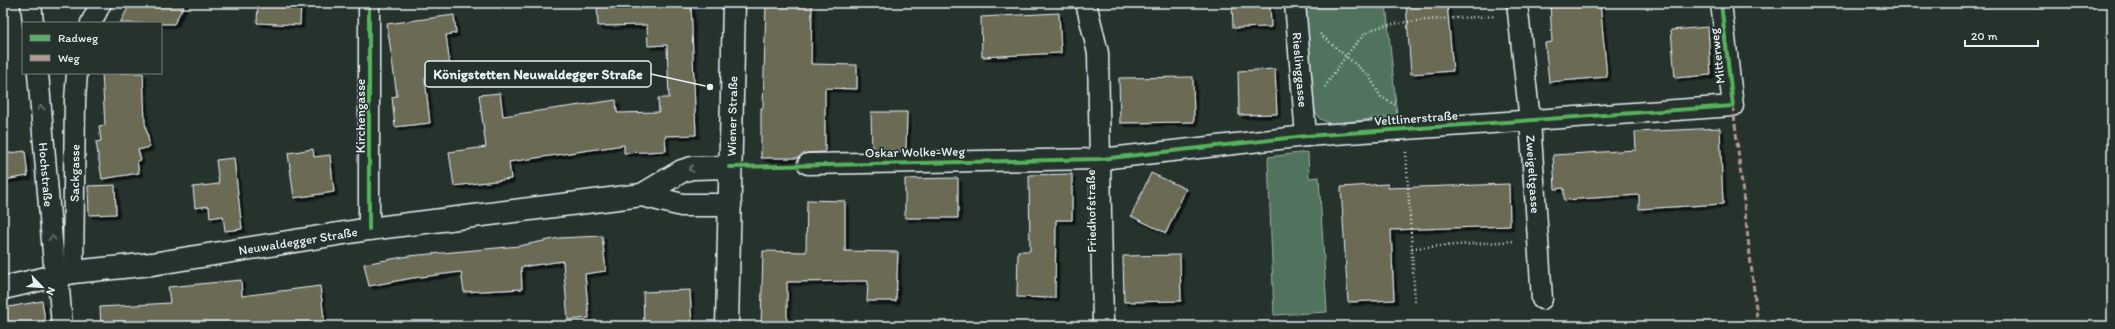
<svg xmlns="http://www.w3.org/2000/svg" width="2115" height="329" viewBox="0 0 2115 329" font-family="Itim,sans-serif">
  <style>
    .green { fill: #51725d; stroke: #9cb2aa }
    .building { fill: #6b6a55; stroke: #e8f1f8; filter: url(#shadow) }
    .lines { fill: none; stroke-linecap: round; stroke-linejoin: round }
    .street-casing { stroke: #e8f1f8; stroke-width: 23 }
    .secondary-casing { stroke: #e8f1f8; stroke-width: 25 }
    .path { stroke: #e8f1f8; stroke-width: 2.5; stroke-dasharray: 1 3; stroke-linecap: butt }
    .street { stroke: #26332d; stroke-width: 20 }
    .secondary { stroke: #26332d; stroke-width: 22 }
    .quiet { stroke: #b69a8f; stroke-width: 3; stroke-dasharray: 6 3; stroke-linecap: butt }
    .cycleway-casing { stroke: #26332d; stroke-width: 6 }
    .cycleway { stroke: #56b35d; stroke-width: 4 }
    .oneway { stroke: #6a7674 }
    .labels { text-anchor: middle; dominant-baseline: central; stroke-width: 3.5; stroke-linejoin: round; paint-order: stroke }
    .street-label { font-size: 13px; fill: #e8f1f8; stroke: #26332d }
    .leader { fill: none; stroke: #e8f1f8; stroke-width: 1.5 }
    .callout-dot { fill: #e8f1f8; stroke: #26332d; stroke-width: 1.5 }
    .callout { fill: #26332d; stroke: #e8f1f8; stroke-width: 1.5 }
    .callout-label { font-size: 14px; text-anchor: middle; font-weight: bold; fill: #e8f1f8 }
  </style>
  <defs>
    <filter id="shadow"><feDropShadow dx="3.5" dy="3.5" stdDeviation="0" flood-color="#0009"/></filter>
  </defs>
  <rect width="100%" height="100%" fill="#26332d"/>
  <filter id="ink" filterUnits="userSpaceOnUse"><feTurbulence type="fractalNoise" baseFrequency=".025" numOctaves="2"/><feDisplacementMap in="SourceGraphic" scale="8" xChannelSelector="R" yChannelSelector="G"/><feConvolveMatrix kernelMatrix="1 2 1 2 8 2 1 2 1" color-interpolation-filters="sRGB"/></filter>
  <g filter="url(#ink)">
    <!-- green -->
    <g class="green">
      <path d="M1303,3H1386L1397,116L1331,124L1320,119L1312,107Z"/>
      <path d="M1308,152L1309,178L1319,177L1327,312L1274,315L1268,157Z"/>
    </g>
    <!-- building -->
    <g class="building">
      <path d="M128,3H185L174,24L120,23L130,4Z"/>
      <path d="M258,3H301L300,25L257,23Z"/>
      <path d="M597,3H691L696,135L665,136L666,151L624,153V145L509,162L511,179L454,186L449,152L486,147L479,95L500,93L503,116L616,100L617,113L659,112L658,98H669L667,45L648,46L647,25L598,26Z"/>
      <path d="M766,3H812L811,64L857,65V89L825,88V152L807,153L798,158H761V108H763Z"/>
      <path d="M1232,3H1270L1271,27L1233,28Z"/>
      <path d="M1406,3H1447L1453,71L1411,74Z"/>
      <path d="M1550,3H1600L1607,77L1549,82L1545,43L1552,42Z"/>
      <path d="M1059,13L1061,53L982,57L981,17Z"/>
      <path d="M454,15L456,33L446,35L451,74L425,78L430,123L395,127L392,97L397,96L387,24Z"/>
      <path d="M1708,27L1711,75L1675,78L1671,30Z"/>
      <path d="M1275,69L1277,114L1239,115L1238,71Z"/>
      <path d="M102,73H143L145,123L150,147L138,150L141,160L137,161L139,173L102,179L96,142L101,141L99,126L105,125Z"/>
      <path d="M1193,77L1194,122L1120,123L1119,78Z"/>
      <path d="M871,112H907L906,151H872Z"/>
      <path d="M1720,128L1723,204L1639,209V195L1564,200V188L1555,189L1553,155L1636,150L1635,132Z"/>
      <path d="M313,149L314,157L330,155L334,192L294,198L288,153Z"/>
      <path d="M25,151L28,176L3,180V154Z"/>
      <path d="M234,158L242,229L225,231L223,216L210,218L209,206L195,208L193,187L219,184L216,160Z"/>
      <path d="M1151,173L1186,189L1166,233L1131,216Z"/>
      <path d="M1072,174V220H1056L1055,298L1017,297L1018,251H1030L1029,175Z"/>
      <path d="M958,178V218H905V179Z"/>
      <path d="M1388,184V188L1509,184L1510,226L1391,230L1394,300L1348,302L1341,187Z"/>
      <path d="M115,185L116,214L89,215L88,186Z"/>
      <path d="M807,200L845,201V251L898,252L896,301H867L868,281L787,282V326H761L763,251L806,252Z"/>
      <path d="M602,236L606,271L585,274L589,318L568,320L563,261L521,267L522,289L464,292L461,272L413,278L369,286L364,264L409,256L519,246L559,238Z"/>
      <path d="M1180,255L1181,301L1124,302L1123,256Z"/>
      <path d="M241,280L242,296L320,286L325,326H264V323L233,326H101L100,307L170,303L168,287Z"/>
      <path d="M690,290L692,326H644L643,292Z"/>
      <path d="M42,301L46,326H3V308Z"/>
    </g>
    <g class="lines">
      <!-- street casing -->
      <g class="street-casing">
        <g id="street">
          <path d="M31,3L33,23"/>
          <path d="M369,3V229"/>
          <path d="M1086,3L1098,53L1103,324"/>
          <path id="s1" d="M1295,3L1306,136"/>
          <path id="s2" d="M1517,3L1530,121L1542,299"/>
          <path d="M91,23L101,3"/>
          <path id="s3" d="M38,73L55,277"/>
          <path d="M808,164L1101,159L1306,136L1733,106L1721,3"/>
          <path id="s4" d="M73,272L75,100L77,73"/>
          <path d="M58,276L62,326"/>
        </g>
      </g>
      <!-- secondary casing -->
      <g class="secondary-casing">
        <g id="secondary">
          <path d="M642,195L682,171L692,168L729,167"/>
          <path id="s5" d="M3,288L73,272L152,264L369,229L642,195L682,205H730"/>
          <path id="s6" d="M727,326L734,3"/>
        </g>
      </g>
      <!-- path -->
      <g class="path">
        <path d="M1320,34L1369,76L1381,97L1396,105"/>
        <path d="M1325,87C1336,70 1351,47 1366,33C1383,19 1470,18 1495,16"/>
        <path d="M1406,152L1415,302"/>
        <path d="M1412,248L1515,241"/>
      </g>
      <!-- street -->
      <use href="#street" class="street"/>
      <!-- secondary -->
      <use href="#secondary" class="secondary"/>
      <!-- quiet -->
      <path class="quiet" d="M1733,106L1758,326"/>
      <!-- cycleway casing -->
      <g class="cycleway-casing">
        <g id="cycleway">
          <path d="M369,3V229"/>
          <path d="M729,167L1101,159L1306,136L1733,106L1721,3"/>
        </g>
      </g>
      <!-- cycleway -->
      <use href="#cycleway" class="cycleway"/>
    </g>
    <!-- one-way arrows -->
    <defs><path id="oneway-chevron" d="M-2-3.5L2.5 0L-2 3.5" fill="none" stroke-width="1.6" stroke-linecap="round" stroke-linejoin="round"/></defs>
    <g class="oneway">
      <use href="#oneway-chevron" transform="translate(41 108) rotate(-95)"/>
      <use href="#oneway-chevron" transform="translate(691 169) rotate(168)"/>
      <use href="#oneway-chevron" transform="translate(52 238) rotate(-95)"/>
    </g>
  </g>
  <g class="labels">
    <!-- street labels -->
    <g class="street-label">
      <text transform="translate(1717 56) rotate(-97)">Mitterweg</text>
      <text stroke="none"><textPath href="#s1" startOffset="67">Rieslinggasse</textPath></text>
      <text transform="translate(360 116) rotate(-90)">Kirchengasse</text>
      <text stroke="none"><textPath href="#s6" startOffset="210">Wiener Straße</textPath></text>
      <text transform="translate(1416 118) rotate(-4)">Veltlinerstraße</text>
      <text transform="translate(915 152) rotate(-1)">Oskar Wolke-Weg</text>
      <text stroke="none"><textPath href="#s4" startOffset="99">Sackgasse</textPath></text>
      <text stroke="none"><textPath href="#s2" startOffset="172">Zweigeltgasse</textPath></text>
      <text stroke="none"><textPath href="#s3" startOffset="102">Hochstraße</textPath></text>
      <text transform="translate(1091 211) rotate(-91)">Friedhofstraße</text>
      <text stroke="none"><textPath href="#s5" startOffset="299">Neuwaldegger Straße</textPath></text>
    </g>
  </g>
  <!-- callouts -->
  <path class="leader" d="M710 87L651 74"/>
  <circle class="callout-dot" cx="710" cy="87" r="4"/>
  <rect class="callout" x="425" y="61" width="226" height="26" rx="4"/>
  <g class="callout-label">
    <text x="538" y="79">Königstetten Neuwaldegger Straße</text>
  </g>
  <!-- margin -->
  <rect width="2115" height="329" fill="none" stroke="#26332d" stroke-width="16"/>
  <rect x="8" y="8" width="2099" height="313" fill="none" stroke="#e8f1f8" stroke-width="1.5" filter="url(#ink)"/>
  <!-- legend -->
  <rect x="22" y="22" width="140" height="52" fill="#26332d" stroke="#747f7e"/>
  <rect x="30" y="35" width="20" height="6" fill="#56b35d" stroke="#747f7e"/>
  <text x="58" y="42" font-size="12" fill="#e8f1f8">Radweg</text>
  <rect x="30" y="55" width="20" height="6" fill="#b69a8f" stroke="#747f7e"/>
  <text x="58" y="62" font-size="12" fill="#e8f1f8">Weg</text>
  <!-- north arrow -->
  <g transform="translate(42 287) rotate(115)" stroke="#26332d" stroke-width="3" paint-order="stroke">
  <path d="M0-3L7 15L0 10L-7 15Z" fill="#e8f1f8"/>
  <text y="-6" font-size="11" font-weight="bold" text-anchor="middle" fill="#e8f1f8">N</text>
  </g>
  <!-- scale -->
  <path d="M1965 40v6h73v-6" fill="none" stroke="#e8f1f8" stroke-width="2"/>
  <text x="1971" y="40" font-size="12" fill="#e8f1f8" stroke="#26332d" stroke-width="3" paint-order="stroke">20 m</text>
</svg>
